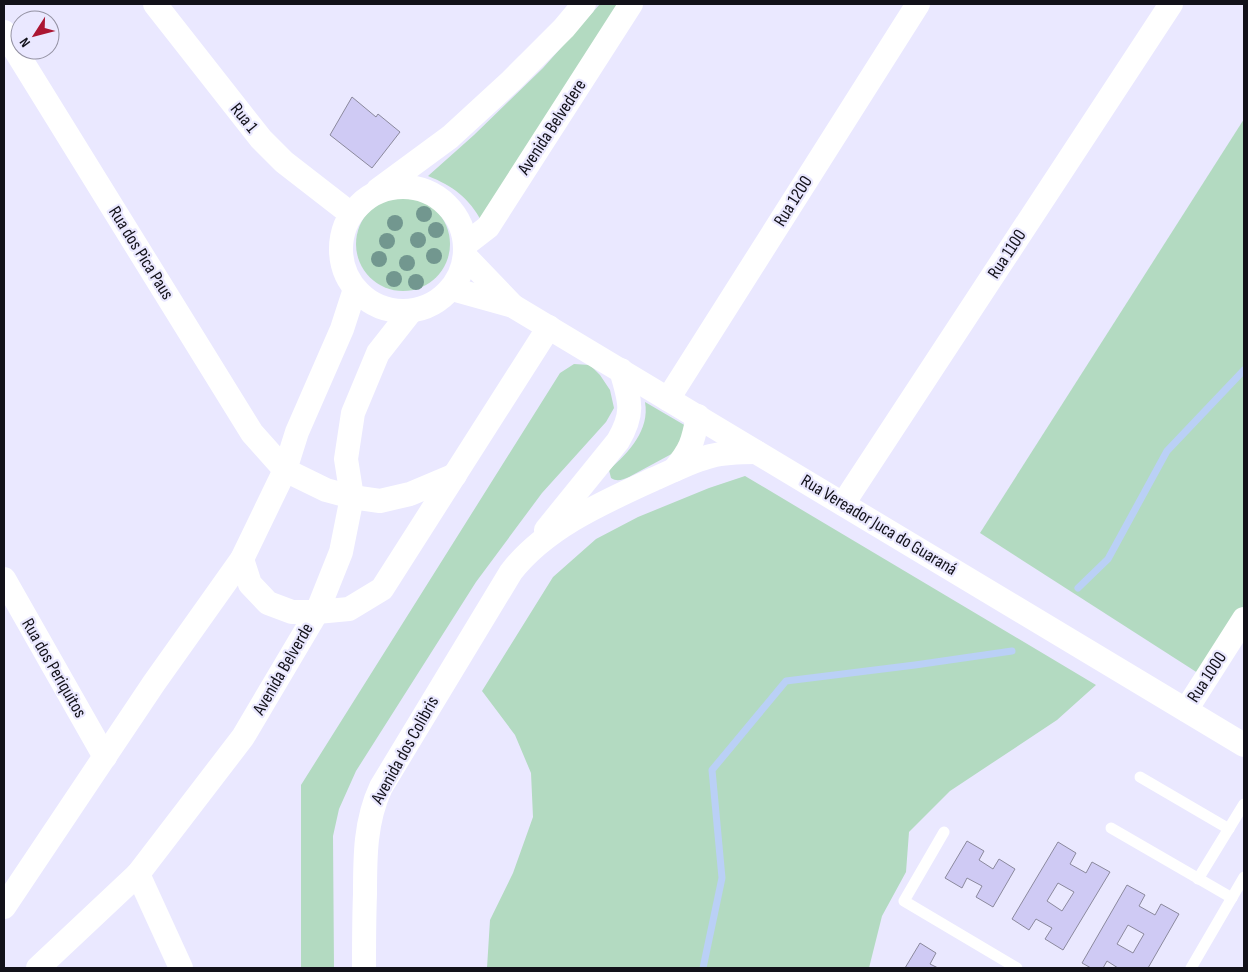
<svg xmlns="http://www.w3.org/2000/svg" width="1248" height="972" viewBox="0 0 1248 972" font-family="'Sofia Sans Condensed',sans-serif">
  <style>
    .green { fill: #b3dac1 }
    .lines { fill: none; stroke-linecap: round; stroke-linejoin: round }
    .stream { stroke: #bad0f6; stroke-width: 7 }
    .building { fill: #cfcaf4; stroke: #8b899d; fill-rule: evenodd }
    .service { stroke: #fff; stroke-width: 11 }
    .minor { stroke: #fff; stroke-width: 24 }
    .tree { fill: #72978f }
    .labels { text-anchor: middle; dominant-baseline: central; stroke-width: 4.5; stroke-linejoin: round; paint-order: stroke }
    .street-label { font-size: 18px; fill: #121119; stroke: #eae8ff }
  </style>
  <rect width="100%" height="100%" fill="#eae8ff"/>
  <!-- green -->
  <g class="green">
    <path d="M600,4H621L482,222C469,198 453,186 428,176L474,135L543,68Z"/>
    <path d="M1244,119V607L1201,675L980,533Z"/>
    <circle cx="403" cy="244" r="47"/>
    <path d="M574,364L590,365L600,375L610,390L614,408L606,422L542,493L476,582L356,771L339,809L333,836L334,968H301V785L560,373Z"/>
    <path d="M645,402L686,426L677,451L629,477C622,480 617,482 611,478L609,470C629,452 650,430 645,402Z"/>
    <path d="M745,476L1096,685L1057,720L950,791L909,832L906,872L882,916L869,968H487L490,920L513,873L533,817L531,773L515,735L482,691L553,577L596,539L638,517L709,488Z"/>
  </g>
  <g class="lines">
    <!-- stream -->
    <g class="stream">
      <path d="M1078,588L1108,559L1167,451L1244,370"/>
      <path d="M703,968L722,878L712,770L786,681L915,665L1012,651"/>
    </g>
  </g>
  <!-- building -->
  <g class="building">
    <path d="M352,97L376,117L378,114L400,132L372,168L330,135Z"/>
    <path d="M967,841L984,851L979,860L993,869L999,859L1015,869L993,907L976,897L982,886L967,878L962,888L945,878Z"/>
    <path d="M1058,842L1076,853L1070,864L1086,873L1092,862L1110,872L1063,950L1045,939L1052,928L1036,919L1029,930L1012,919ZM1058,883L1074,892L1062,911L1047,901Z"/>
    <path d="M1127,885L1145,895L1139,906L1155,915L1161,904L1179,914L1148,968H1118L1107,961L1103,968H1091L1082,963ZM1128,925L1144,934L1133,953L1117,944Z"/>
    <path d="M920,943L936,953L930,964L938,968H905Z"/>
  </g>
  <g class="lines">
    <!-- service -->
    <g class="service">
      <path d="M1140,777L1229,829"/>
      <path d="M1111,828L1232,898"/>
      <path d="M944,832L904,901L1017,968"/>
      <path d="M1198,879L1244,804"/>
      <path d="M1191,968L1244,877"/>
    </g>
    <!-- minor -->
    <g class="minor">
      <path d="M155,4L261,139L284,162L351,214"/>
      <path d="M4,32L252,433L285,470L326,490L352,497L380,501L410,494L455,475"/>
      <circle cx="403" cy="249" r="62"/>
      <path d="M378,190L450,137L511,81L564,28L584,4"/>
      <path d="M466,244L488,227L631,4"/>
      <path d="M465,256L513,306"/>
      <path d="M452,289L513,306L1244,745"/>
      <path d="M668,399L918,4"/>
      <path d="M674,470C691,450 693,442 698,416"/>
      <path d="M843,504L1171,4"/>
      <path d="M546,530L618,441C635,412 630,401 621,370"/>
      <path d="M242,559L250,584L268,603L292,612H317L349,609L382,589L549,327"/>
      <path d="M4,579L105,757"/>
      <path d="M1186,710L1244,619"/>
      <path d="M138,874L181,968"/>
      <path d="M4,907L154,683L242,559L285,470L297,432L342,329L355,289"/>
      <path d="M38,968L138,874L243,737L317,612L341,552L352,497L346,459L353,413L378,353L411,311"/>
      <path d="M364,968C364,944 364,919 365,894C365,857 365,821 381,787L511,572C546,527 604,502 654,479C673,471 691,461 711,456C726,452 741,452 756,452"/>
    </g>
  </g>
  <!-- trees -->
  <g class="tree">
    <circle cx="424" cy="214" r="8"/>
    <circle cx="395" cy="223" r="8"/>
    <circle cx="436" cy="230" r="8"/>
    <circle cx="418" cy="240" r="8"/>
    <circle cx="387" cy="241" r="8"/>
    <circle cx="434" cy="256" r="8"/>
    <circle cx="379" cy="259" r="8"/>
    <circle cx="407" cy="263" r="8"/>
    <circle cx="394" cy="279" r="8"/>
    <circle cx="416" cy="282" r="8"/>
  </g>
  <g class="labels">
    <!-- street labels -->
    <g class="street-label">
      <text transform="translate(244 118) rotate(51)">Rua 1</text>
      <text transform="translate(552 127) rotate(-57)">Avenida Belvedere</text>
      <text transform="translate(793 201) rotate(-58)">Rua 1200</text>
      <text transform="translate(141 253) rotate(58)">Rua dos Pica Paus</text>
      <text transform="translate(1007 254) rotate(-57)">Rua 1100</text>
      <text transform="translate(879 525) rotate(31)">Rua Vereador Juca do Guaraná</text>
      <text transform="translate(54 668) rotate(60)">Rua dos Periquitos</text>
      <text transform="translate(283 669) rotate(-60)">Avenida Belverde</text>
      <text transform="translate(1207 677) rotate(-57)">Rua 1000</text>
      <text transform="translate(405 750) rotate(-61)">Avenida dos Colibris</text>
    </g>
  </g>
  <!-- border -->
  <rect width="1248" height="972" fill="none" stroke="#121119" stroke-width="10"/>
  <!-- north arrow -->
  <g transform="translate(35 35) rotate(234)"><circle r="24" fill="#eae8ff" stroke="#9492a3"/>
  <path d="M0-4L9 19L0 12L-9 19Z" fill="#ab1632"/>
  <text y="-8" font-size="14" font-weight="bold" text-anchor="middle" fill="#121119">N</text>
  </g>
</svg>
